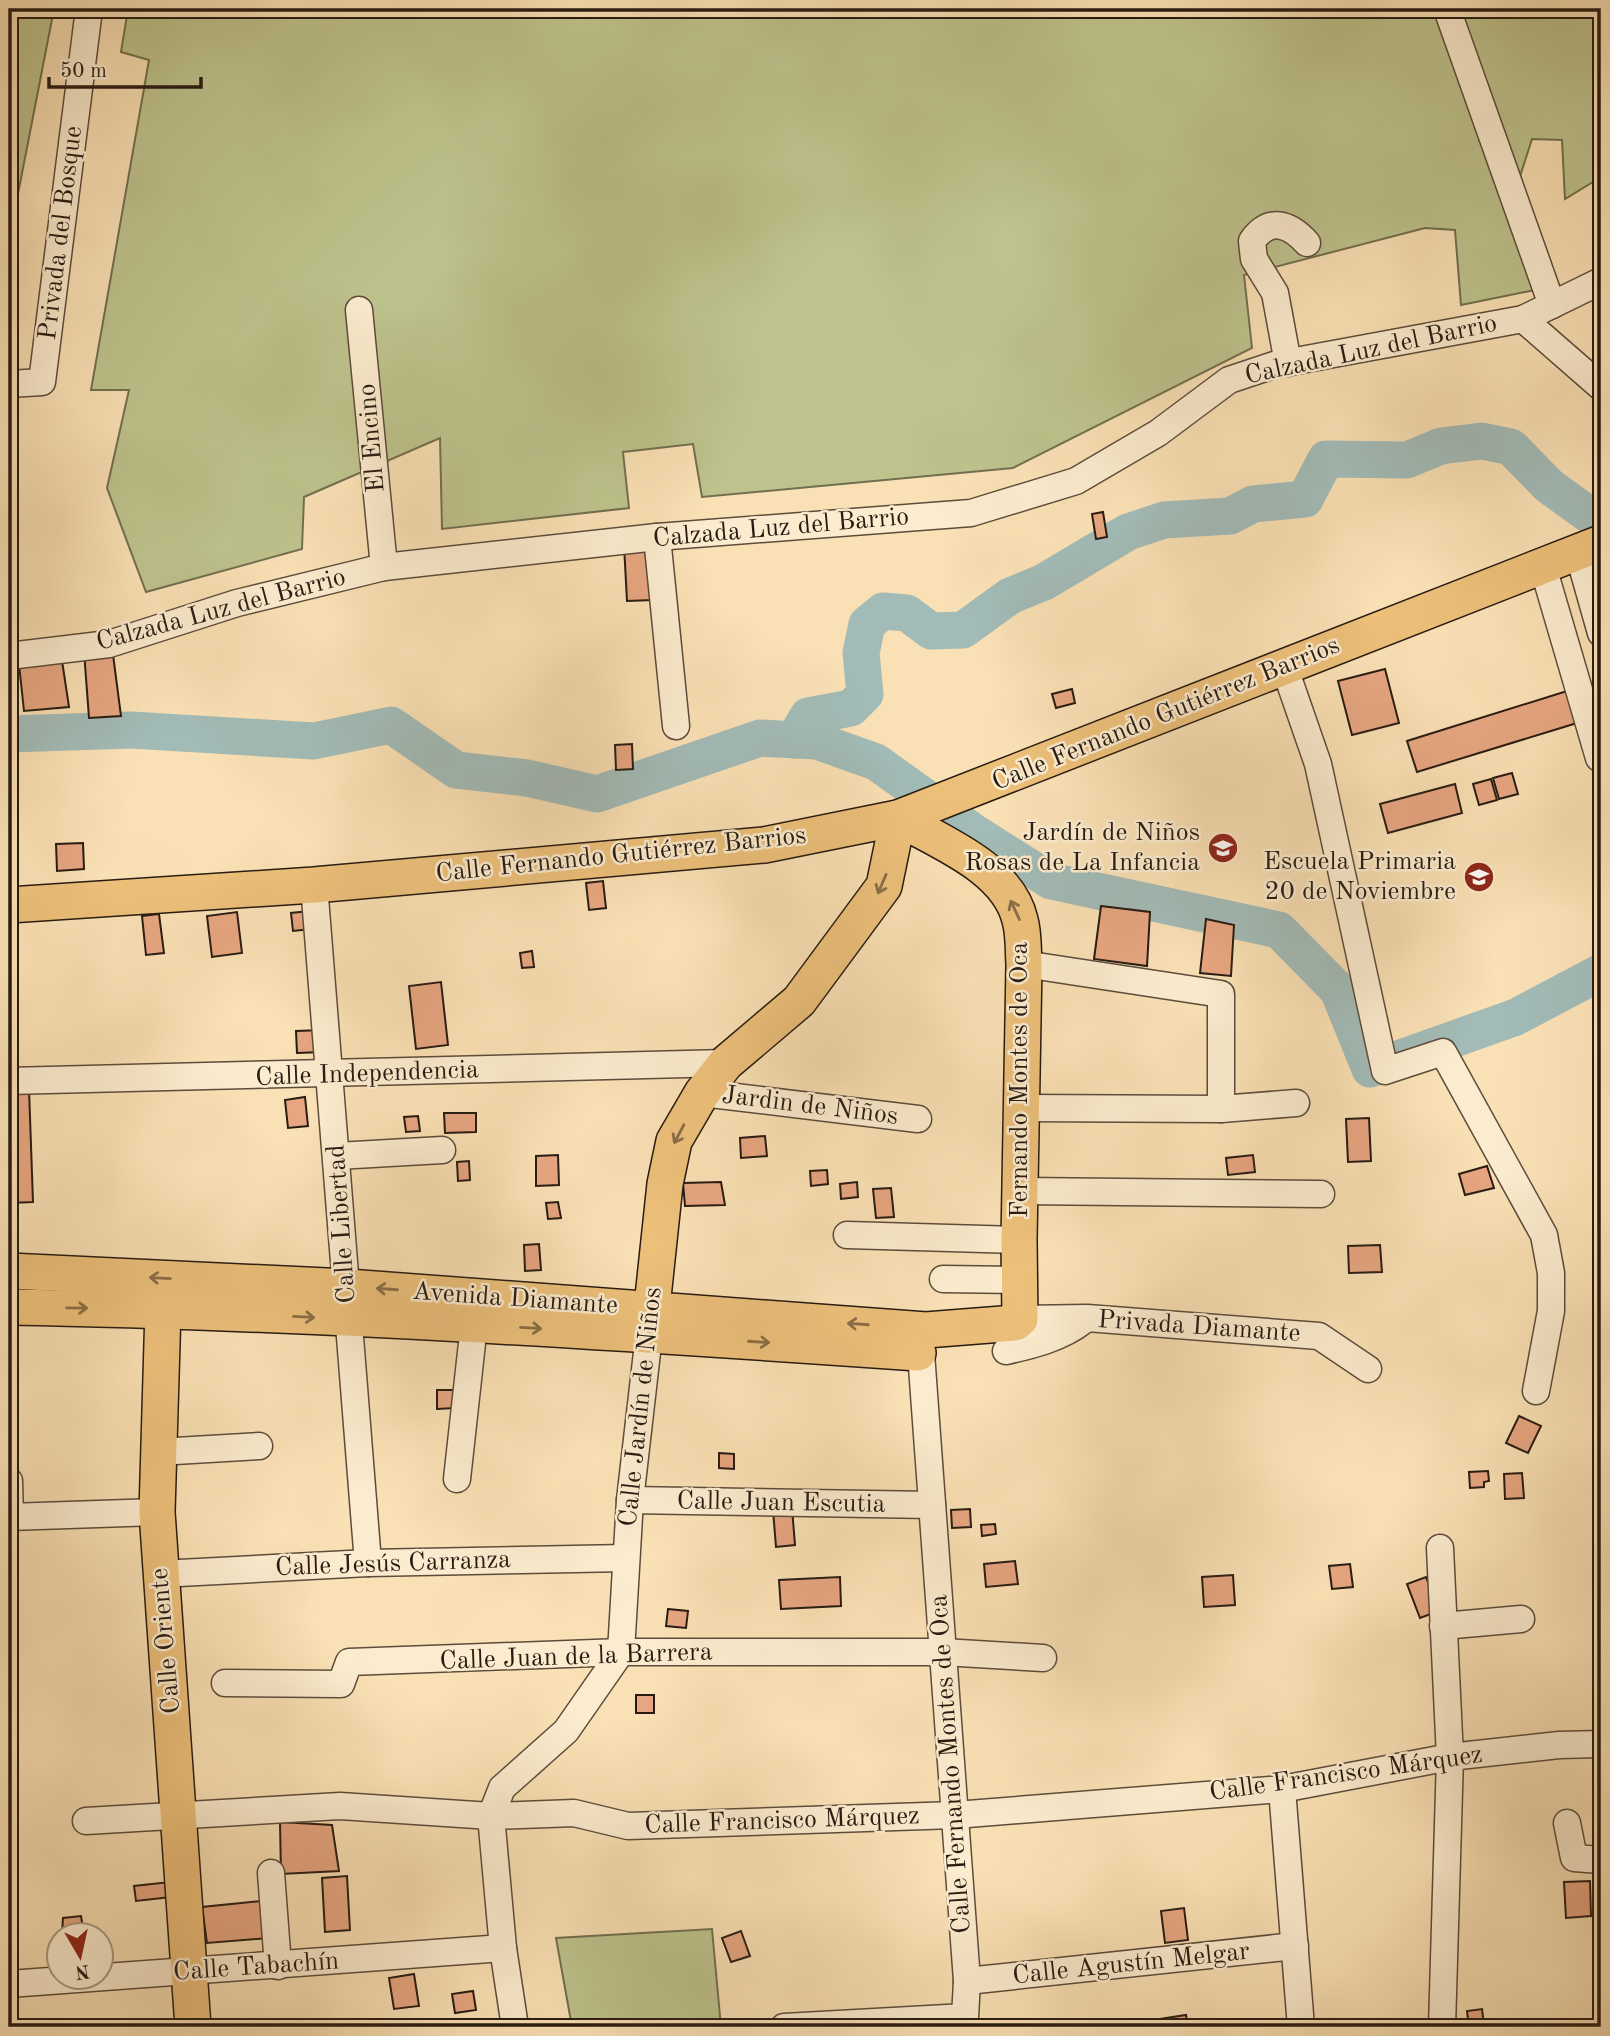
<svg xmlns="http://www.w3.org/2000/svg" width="1610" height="2036" viewBox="0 0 1610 2036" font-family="'Old Standard TT',serif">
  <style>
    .green { fill: #bec38d; stroke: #726f50; stroke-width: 2 }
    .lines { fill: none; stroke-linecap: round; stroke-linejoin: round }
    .river { stroke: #a2bbb7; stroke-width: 37 }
    .building { fill: #e7a681; stroke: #271b12; stroke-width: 2 }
    .minor-casing { stroke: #5c4c3b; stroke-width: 29 }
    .major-casing { stroke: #271b12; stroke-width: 38 }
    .minor { stroke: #fceccf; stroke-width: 26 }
    .major { stroke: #edc07a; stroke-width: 35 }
    .oneway { stroke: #8a6e46 }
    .labels { text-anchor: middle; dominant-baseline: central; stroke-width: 5; stroke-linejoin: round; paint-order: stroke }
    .street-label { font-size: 26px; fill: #271b12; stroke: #fceccf }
    .poi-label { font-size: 26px; fill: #271b12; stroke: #fceccf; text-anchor: end }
  </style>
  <rect width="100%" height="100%" fill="#fae1b5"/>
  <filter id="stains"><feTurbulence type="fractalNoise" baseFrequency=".00286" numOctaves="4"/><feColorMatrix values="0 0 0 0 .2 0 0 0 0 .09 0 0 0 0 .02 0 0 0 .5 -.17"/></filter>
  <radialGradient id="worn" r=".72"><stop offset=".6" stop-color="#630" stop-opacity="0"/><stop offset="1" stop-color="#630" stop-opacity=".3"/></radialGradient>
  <!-- green -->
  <g class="green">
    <path d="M9,9H54L9,240Z"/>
    <path d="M128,9H1601V177L1565,199L1562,140L1532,139L1516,189L1540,289L1461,305L1455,230L1425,228L1244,275L1252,348L1013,468L702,497L693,444L623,452L629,508L442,529L440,438L304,497L302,549L146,592L107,488L129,390H91L149,60L121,52Z"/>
    <path d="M712,1929L721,2027H572L556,1938Z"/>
  </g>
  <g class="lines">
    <!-- river -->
    <g class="river">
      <path d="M9,734L131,730L314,741L391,725L456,770L527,778L597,794L760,738L817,741L876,762L975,833L1051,881L1279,930L1338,990L1370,1069L1516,1017L1601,972"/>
      <path d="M794,740L808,716L851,708L865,694L861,653L867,624L883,611L907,613L931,631L963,630L1010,596L1044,582L1128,532L1164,520L1230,516L1253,504L1305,499L1326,459L1407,460L1441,446L1482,441L1511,447L1549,486L1588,514L1601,512"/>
    </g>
  </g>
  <!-- building -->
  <g class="building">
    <path d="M1103,512L1107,537L1096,539L1092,514Z"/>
    <path d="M650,544L653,600L627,601L624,545Z"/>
    <path d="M112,647L121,716L89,718L84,651Z"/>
    <path d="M61,654L69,707L24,711L18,655Z"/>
    <path d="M1385,669L1399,723L1352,735L1338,681Z"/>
    <path d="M1072,689L1075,703L1056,708L1052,694Z"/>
    <path d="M1567,691L1577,723L1417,772L1407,741Z"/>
    <path d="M632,744L633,769L616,770L615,745Z"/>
    <path d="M1512,773L1518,794L1499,799L1493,778Z"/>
    <path d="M1491,779L1497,800L1479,805L1473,784Z"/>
    <path d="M1455,784L1462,813L1388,833L1380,804Z"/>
    <path d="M83,843L84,869L57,871L56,844Z"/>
    <path d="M603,881L606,908L589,910L586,883Z"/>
    <path d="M1101,906L1150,912L1147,966L1094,959Z"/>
    <path d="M309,911L311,929L293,931L291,913Z"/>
    <path d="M237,912L242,953L212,957L207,916Z"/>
    <path d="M159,914L164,953L146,955L142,916Z"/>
    <path d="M1206,919L1234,925L1231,976L1200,973Z"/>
    <path d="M532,951L534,967L522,968L520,953Z"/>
    <path d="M441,982L448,1045L416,1049L409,986Z"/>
    <path d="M323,1030L324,1052L297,1053L296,1031Z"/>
    <path d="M9,1089H29L33,1202L9,1203Z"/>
    <path d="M305,1097L308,1126L288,1128L285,1100Z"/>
    <path d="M444,1113H476V1132L445,1133Z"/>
    <path d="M418,1116L420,1131L406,1132L404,1117Z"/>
    <path d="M1369,1118L1371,1161L1348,1162L1346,1119Z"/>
    <path d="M765,1136L767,1156L741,1158L740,1138Z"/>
    <path d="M558,1155L559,1185L536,1186V1156Z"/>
    <path d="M1253,1155L1255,1172L1228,1175L1226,1158Z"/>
    <path d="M469,1161L470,1180L458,1181L457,1162Z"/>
    <path d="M1487,1166L1494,1188L1465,1195L1459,1174Z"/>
    <path d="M827,1170L828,1184L811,1186L810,1171Z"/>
    <path d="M721,1182L725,1205L685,1206L683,1183Z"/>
    <path d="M857,1182L858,1197L841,1199L840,1184Z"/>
    <path d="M891,1188L894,1217L876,1218L873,1189Z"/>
    <path d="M558,1202L561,1218L548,1219L546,1203Z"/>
    <path d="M539,1244L541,1270L525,1271L524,1245Z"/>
    <path d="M1380,1245L1382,1272L1349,1273L1348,1246Z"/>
    <path d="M437,1390H454L455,1408L437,1409Z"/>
    <path d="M1519,1416L1541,1426L1528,1453L1506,1443Z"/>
    <path d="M719,1453L734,1454V1469L719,1468Z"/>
    <path d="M1488,1471L1489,1481L1484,1482V1487L1470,1488L1469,1472Z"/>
    <path d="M1522,1473L1524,1498L1505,1499L1504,1474Z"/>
    <path d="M792,1508L795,1545L776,1547L773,1510Z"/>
    <path d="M970,1509L971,1527L952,1528L951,1510Z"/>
    <path d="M995,1524L996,1534L982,1536L981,1525Z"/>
    <path d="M1015,1561L1018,1584L986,1587L984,1564Z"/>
    <path d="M1350,1564L1353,1587L1332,1589L1329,1566Z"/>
    <path d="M1233,1575L1235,1605L1204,1607L1202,1577Z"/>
    <path d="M840,1577L841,1606L781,1609L779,1580Z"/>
    <path d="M1426,1577L1439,1611L1420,1618L1407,1584Z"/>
    <path d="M668,1609L688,1611L686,1628L666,1626Z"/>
    <rect x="636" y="1695" width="18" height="18"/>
    <path d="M280,1822L332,1825L339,1871L281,1874Z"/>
    <path d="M347,1876L350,1930L325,1932L322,1878Z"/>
    <path d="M1590,1881L1591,1916L1566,1918L1564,1882Z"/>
    <path d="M170,1882L171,1897L136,1901L134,1886Z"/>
    <path d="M261,1901L269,1938L207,1943L202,1907Z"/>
    <path d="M1184,1908L1188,1940L1165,1943L1161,1911Z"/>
    <path d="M81,1916L84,1934H62L63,1918Z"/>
    <path d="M741,1931L750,1956L731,1962L722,1938Z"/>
    <path d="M414,1974L419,2006L394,2009L389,1978Z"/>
    <path d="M473,1991L476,2010L455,2013L452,1994Z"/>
    <path d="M1482,2009L1484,2025L1469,2027L1467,2011Z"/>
    <path d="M1186,2015L1188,2027H1160L1159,2019Z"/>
    <path d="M1594,2020V2027H1579V2022Z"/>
    <path d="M1532,2021L1533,2027H1510V2024Z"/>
  </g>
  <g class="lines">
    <!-- minor casing -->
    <g class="minor-casing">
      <g id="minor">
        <path d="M1447,9L1552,305"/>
        <path d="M359,310L384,567"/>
        <path d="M1523,319L1601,387"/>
        <path d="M1288,363L1275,293L1254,259L1252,241C1269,217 1289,223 1307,243"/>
        <path d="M9,384L42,382L89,9"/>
        <path d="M657,537L676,726"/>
        <path d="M1578,552L1601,633"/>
        <path d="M1543,567L1599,758"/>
        <path d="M9,656L109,644L237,603L384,567L657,537L971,513L1076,481L1158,433L1229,380L1274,365L1523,319L1601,281"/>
        <path d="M1284,666L1318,764L1385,1071L1443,1052L1544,1235L1551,1273V1311L1536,1391"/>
        <path d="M314,885L368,1563"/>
        <path d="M1024,964L1221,994V1109"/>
        <path d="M9,1081L726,1063"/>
        <path d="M702,1093L918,1119"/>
        <path d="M1021,1108L1221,1109L1296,1103"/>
        <path d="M337,1156L442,1150"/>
        <path d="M1021,1191L1321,1194"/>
        <path d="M847,1235L1019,1240"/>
        <path d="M943,1279L1020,1280"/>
        <path d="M1020,1319L1087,1318L1319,1336L1368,1369"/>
        <path d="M1006,1351C1033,1345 1061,1338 1083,1321"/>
        <path d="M158,1452L259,1446"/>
        <path d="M457,1479L474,1325"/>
        <path d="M9,1481L10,1517"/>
        <path d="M630,1500L932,1505"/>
        <path d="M9,1517L157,1512"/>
        <path d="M1440,1548L1450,1757L1442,2027"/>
        <path d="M160,1574L368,1563L626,1558"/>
        <path d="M1443,1626L1521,1619"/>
        <path d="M225,1683L341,1684L349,1662L621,1652H943L1043,1658"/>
        <path d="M1282,1789L1301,2027"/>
        <path d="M86,1821L340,1806L491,1816L574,1813L628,1826L955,1815L1282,1789L1450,1757L1559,1745L1601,1744"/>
        <path d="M1567,1823L1574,1858L1601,1860"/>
        <path d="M271,1873L278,1966"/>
        <path d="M967,1981L1295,1946"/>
        <path d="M9,1984L503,1948"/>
        <path d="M515,2027L503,1948L491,1816L502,1788L566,1731L621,1652L630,1500L649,1335"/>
        <path d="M784,2027L965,2017L967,1981L921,1353"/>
      </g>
    </g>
    <!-- major casing -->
    <g class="major-casing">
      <g id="major">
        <path d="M9,905L314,885L764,845L898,818L1601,543"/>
        <path d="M9,1271L348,1287L926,1330L1015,1323L1020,1319L1019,1240L1024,964C1023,950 1024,934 1020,920C1008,868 940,842 898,818L884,886L799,1001L726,1063L702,1093L674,1141L665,1184L649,1335"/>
        <path d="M9,1307C312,1312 615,1332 918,1353"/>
        <path d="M163,1309L157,1512L193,2027"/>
      </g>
    </g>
    <!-- minor -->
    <use href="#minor" class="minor"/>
    <!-- major -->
    <use href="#major" class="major"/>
  </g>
  <!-- one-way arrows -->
  <defs><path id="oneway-shaft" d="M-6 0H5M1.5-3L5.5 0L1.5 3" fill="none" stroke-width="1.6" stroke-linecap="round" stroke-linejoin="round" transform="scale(1.75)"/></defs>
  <g class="oneway">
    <use href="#oneway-shaft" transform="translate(882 884) rotate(113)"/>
    <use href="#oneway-shaft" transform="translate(1015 910) rotate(-115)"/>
    <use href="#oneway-shaft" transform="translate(679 1134) rotate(118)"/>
    <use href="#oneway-shaft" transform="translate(160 1278) rotate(-177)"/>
    <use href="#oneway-shaft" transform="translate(387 1289) rotate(-176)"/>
    <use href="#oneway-shaft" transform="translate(77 1308) rotate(1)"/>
    <use href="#oneway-shaft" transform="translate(304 1317) rotate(3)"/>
    <use href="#oneway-shaft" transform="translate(858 1324) rotate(-176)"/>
    <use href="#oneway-shaft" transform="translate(531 1328) rotate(3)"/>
    <use href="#oneway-shaft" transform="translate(759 1342) rotate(4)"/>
  </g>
  <!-- icons -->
  <defs>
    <g id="school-disc" transform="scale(1.575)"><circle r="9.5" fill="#8f2418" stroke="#fceccf"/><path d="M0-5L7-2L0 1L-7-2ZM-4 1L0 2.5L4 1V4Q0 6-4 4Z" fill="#fff"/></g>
  </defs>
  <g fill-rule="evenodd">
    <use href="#school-disc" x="1223" y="848"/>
    <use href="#school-disc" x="1479" y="877"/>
  </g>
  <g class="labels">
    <!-- street labels -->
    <g class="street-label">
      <text transform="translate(61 233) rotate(-83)">Privada del Bosque</text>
      <text transform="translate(1371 350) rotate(-12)">Calzada Luz del Barrio</text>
      <text transform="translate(372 438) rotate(-95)">El Encino</text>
      <text transform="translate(781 528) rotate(-5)">Calzada Luz del Barrio</text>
      <text transform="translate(221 610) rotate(-15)">Calzada Luz del Barrio</text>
      <text transform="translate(1166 714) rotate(-22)">Calle Fernando Gutiérrez Barrios</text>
      <text transform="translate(621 855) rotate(-6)">Calle Fernando Gutiérrez Barrios</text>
      <text transform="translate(367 1074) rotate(-2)">Calle Independencia</text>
      <text transform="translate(1020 1080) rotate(-90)">Fernando Montes de Oca</text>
      <text transform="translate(810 1106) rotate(7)">Jardin de Niños</text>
      <text transform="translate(342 1224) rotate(-94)">Calle Libertad</text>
      <text transform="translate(515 1299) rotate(4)">Avenida Diamante</text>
      <text transform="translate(1199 1327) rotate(4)">Privada Diamante</text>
      <text transform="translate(641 1407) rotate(-84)">Calle Jardín de Niños</text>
      <text transform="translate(781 1503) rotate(1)">Calle Juan Escutia</text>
      <text transform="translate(393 1564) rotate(-2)">Calle Jesús Carranza</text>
      <text transform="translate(166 1641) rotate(-95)">Calle Oriente</text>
      <text transform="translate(576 1657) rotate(-2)">Calle Juan de la Barrera</text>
      <text transform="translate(951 1764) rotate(-94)">Calle Fernando Montes de Oca</text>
      <text transform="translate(1346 1774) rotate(-8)">Calle Francisco Márquez</text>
      <text transform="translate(782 1821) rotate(-2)">Calle Francisco Márquez</text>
      <text transform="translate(1131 1964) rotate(-6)">Calle Agustín Melgar</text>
      <text transform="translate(256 1967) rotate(-4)">Calle Tabachín</text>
    </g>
    <!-- poi labels -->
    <g class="poi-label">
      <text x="1200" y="833">Jardín de Niños<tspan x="1200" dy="30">Rosas de La Infancia</tspan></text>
      <text x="1456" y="862">Escuela Primaria<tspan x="1456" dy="30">20 de Noviembre</tspan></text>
    </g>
  </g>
  <!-- margin -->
  <rect width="1610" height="2036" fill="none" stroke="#fae1b5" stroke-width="35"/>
  <rect x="10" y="10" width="1589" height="2015" fill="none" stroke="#271b12" stroke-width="3.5"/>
  <rect x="18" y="18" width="1575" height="2001" fill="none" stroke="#271b12" stroke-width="2"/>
  <!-- north arrow -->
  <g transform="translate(80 1956) rotate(171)"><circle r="33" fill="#fceccf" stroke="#a79883" stroke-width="2"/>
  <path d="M0-5L12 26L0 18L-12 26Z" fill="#8f2418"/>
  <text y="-10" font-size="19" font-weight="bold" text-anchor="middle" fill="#271b12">N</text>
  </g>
  <!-- scale -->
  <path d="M49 77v10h152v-10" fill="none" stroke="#271b12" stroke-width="3.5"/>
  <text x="60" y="77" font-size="21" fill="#271b12" stroke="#fceccf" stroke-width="5" paint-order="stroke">50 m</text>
  <rect width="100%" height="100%" filter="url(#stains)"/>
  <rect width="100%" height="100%" fill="url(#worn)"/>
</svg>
